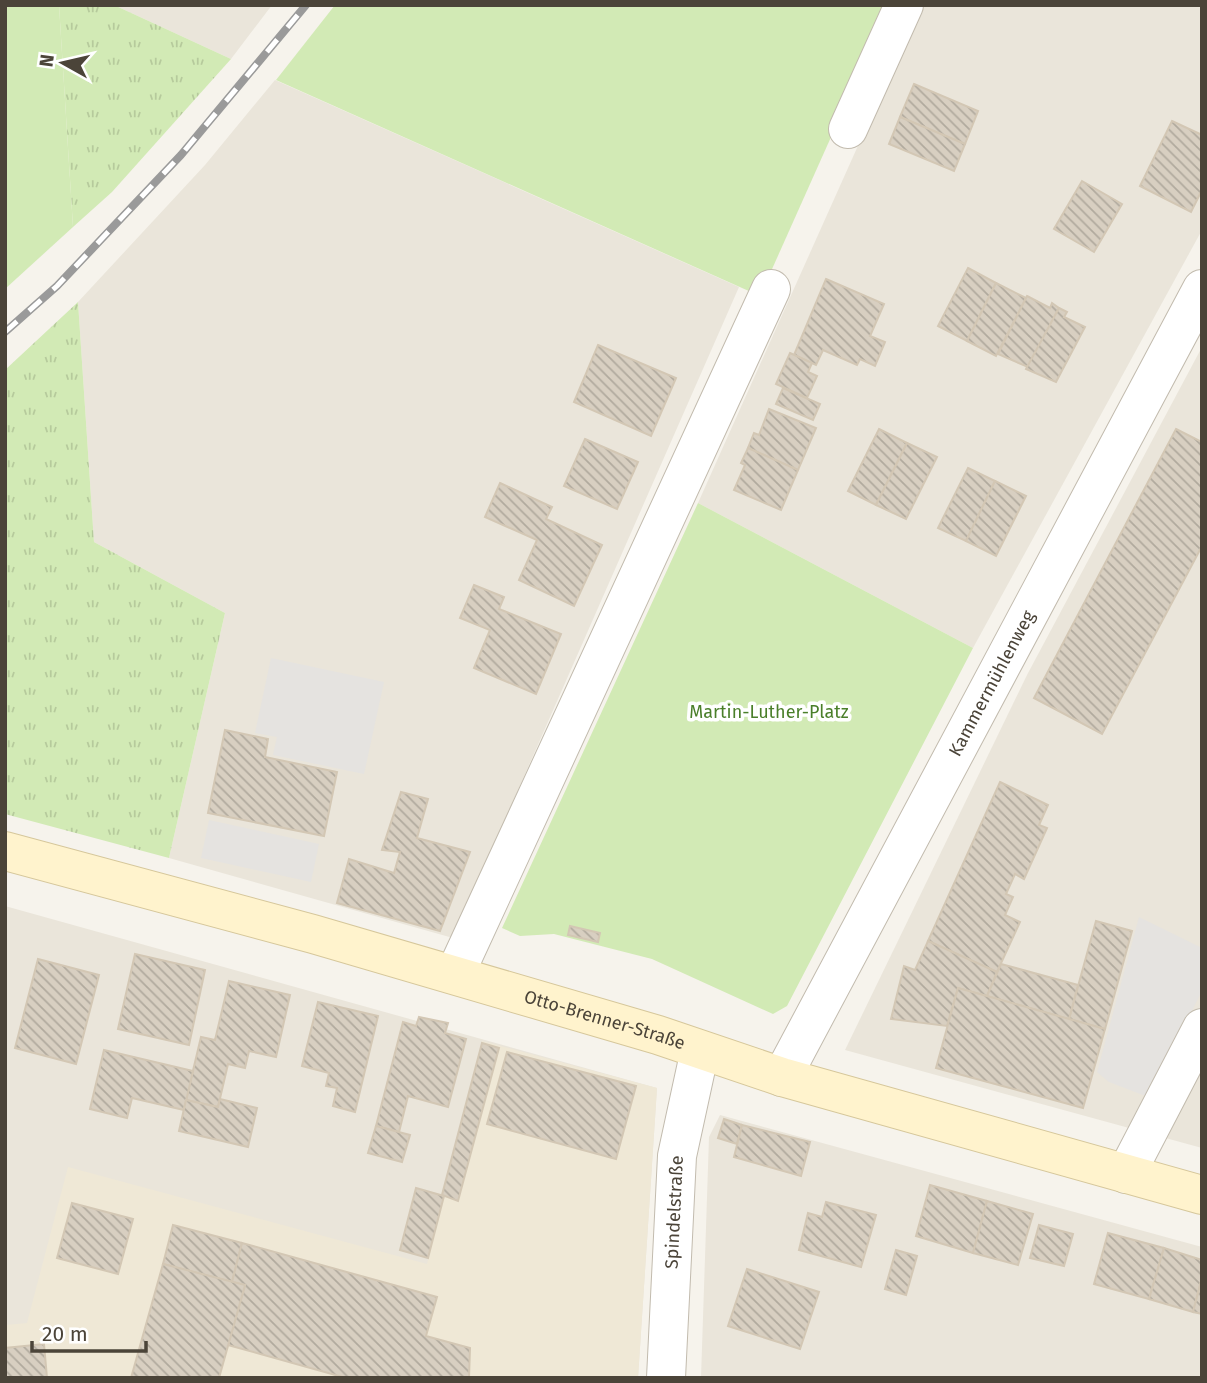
<svg xmlns="http://www.w3.org/2000/svg" width="1207" height="1383" viewBox="0 0 1207 1383" font-family="'Fira Sans',sans-serif">
  <style>
    .residential { fill: #eae5da }
    .education { fill: #efe8d6 }
    .grass { fill: url(#grass-tufts) }
    .green { fill: #d2eab5 }
    .parking { fill: #e5e3e0 }
    .building { fill: url(#building-back-hatch); stroke: #d3c7b4; stroke-width: 2 }
    .lines { fill: none; stroke-linecap: round; stroke-linejoin: round }
    .street-casing { stroke: #c2bbae; stroke-width: 40 }
    .secondary-casing { stroke: #d6c79b; stroke-width: 40 }
    .street { stroke: #fff; stroke-width: 38 }
    .secondary { stroke: #fff3cd; stroke-width: 38 }
    .rail-casing { stroke: #9a9a9a; stroke-width: 8 }
    .rail { stroke: #fff; stroke-width: 5; stroke-dasharray: 16; stroke-linecap: butt }
    .labels { text-anchor: middle; dominant-baseline: central; stroke-width: 7; stroke-linejoin: round; paint-order: stroke }
    .street-label { font-size: 18px; fill: #4b4439; stroke: #fff }
    .park-label { font-size: 18px; fill: #4a7f2a; stroke: #fff }
  </style>
  <defs>
    <pattern id="grass-tufts" width="24" height="20" patternUnits="userSpaceOnUse" patternTransform="scale(1.75)"><rect width="24" height="20" fill="#d2eab5"/><path d="M3 7l-1-3M5 7V3M7 7l1-3M15 17l-1-3M17 17v-4M19 17l1-3" fill="none" stroke="#b6ca9c"/></pattern>
    <pattern id="building-back-hatch" width="6" height="6" patternUnits="userSpaceOnUse" patternTransform="scale(1.75)"><rect width="6" height="6" fill="#d8cfc1"/><path d="M-1 5l2 2M0 0l6 6M5-1l2 2" fill="none" stroke="#b1aa9e"/></pattern>
  </defs>
  <rect width="100%" height="100%" fill="#f6f3ec"/>
  <!-- residential -->
  <g class="residential">
    <path d="M114,5H272L231,59Z"/>
    <path d="M921,5H1202V230L973,648L698,503Z"/>
    <path d="M275,80L739,287L453,938L169,858L225,613L94,542L78,302L205,165Z"/>
    <path d="M1202,347V1148L845,1050L1027,675Z"/>
    <path d="M5,906L657,1088L638,1378H5Z"/>
    <path d="M720,1115L1202,1247V1378H701L709,1137Z"/>
  </g>
  <!-- education -->
  <path class="education" d="M482,1041L657,1088L638,1378H5V1325L27,1323L68,1167L427,1264Z"/>
  <!-- grass -->
  <g class="grass">
    <path d="M59,5H114L231,59L112,192L73,227Z"/>
    <path d="M78,302L94,542L225,613L169,858L5,814V370Z"/>
  </g>
  <!-- green -->
  <g class="green">
    <path d="M5,5H59L73,227L5,289Z"/>
    <path d="M335,5H890L760,296L276,80Z"/>
    <path d="M698,503L973,648L787,1006L773,1014L652,959L554,934L520,936L502,928Z"/>
  </g>
  <!-- parking -->
  <g class="parking">
    <path d="M271,658L384,682L364,774L273,755L277,737L255,733Z"/>
    <path d="M209,820L319,844L311,882L201,858Z"/>
    <path d="M1139,917L1202,948V991L1148,1097L1109,1082L1097,1072Z"/>
  </g>
  <!-- building -->
  <g class="building">
    <path d="M914,84L978,111L965,144L900,117Z"/>
    <path d="M900,117L965,144L954,171L889,144Z"/>
    <path d="M1172,121L1202,135V190L1191,212L1140,186Z"/>
    <path d="M1082,181L1122,204L1094,252L1054,229Z"/>
    <path d="M968,268L996,283L967,341L938,326Z"/>
    <path d="M826,279L884,304L870,336L885,342L875,366L860,359L857,365L823,350L816,365L794,355Z"/>
    <path d="M996,283L1026,298L996,356L967,341Z"/>
    <path d="M1027,296L1050,308L1052,303L1059,308L1028,367L998,354Z"/>
    <path d="M1059,308L1067,312L1064,317L1085,327L1056,382L1026,369Z"/>
    <path d="M598,345L676,378L651,436L574,402Z"/>
    <path d="M790,353L812,363L808,372L817,376L807,398L776,384Z"/>
    <path d="M783,388L820,404L813,420L776,404Z"/>
    <path d="M769,409L816,428L798,470L748,448L754,433L759,435Z"/>
    <path d="M879,429L907,443L876,505L848,491Z"/>
    <path d="M1176,429L1202,442V546L1102,734L1034,698Z"/>
    <path d="M585,439L638,462L617,509L564,486Z"/>
    <path d="M907,443L937,457L906,519L876,505Z"/>
    <path d="M748,448L798,470L781,510L734,490L745,465L741,463Z"/>
    <path d="M968,468L995,481L966,541L938,528Z"/>
    <path d="M995,481L1026,496L996,556L966,541Z"/>
    <path d="M500,483L552,507L546,519L602,545L574,606L519,580L537,540L485,517Z"/>
    <path d="M474,585L504,597L499,609L561,634L536,694L474,668L490,630L460,618Z"/>
    <path d="M225,730L268,739L265,757L337,772L324,836L208,813Z"/>
    <path d="M1000,782L1048,805L1039,825L1047,828L1024,879L1015,874L1006,894L1013,897L1005,915L1020,922L997,972L928,941Z"/>
    <path d="M401,792L428,799L417,838L470,852L440,931L337,903L349,859L394,873L400,852L382,850Z"/>
    <path d="M1096,921L1132,931L1105,1029L1069,1019Z"/>
    <path d="M570,926L600,933L598,942L568,935Z"/>
    <path d="M928,941L997,972L987,996L958,988L947,1026L891,1019L904,966L915,970Z"/>
    <path d="M135,954L205,970L189,1045L118,1029Z"/>
    <path d="M38,959L99,975L76,1064L15,1048Z"/>
    <path d="M1001,964L1078,985L1069,1019L987,996Z"/>
    <path d="M229,981L290,995L276,1057L249,1051L245,1068L228,1064L218,1107L186,1100L201,1037L215,1040Z"/>
    <path d="M958,988L1105,1029L1083,1108L936,1068Z"/>
    <path d="M318,1002L378,1016L355,1112L333,1106L337,1088L326,1086L329,1073L302,1066Z"/>
    <path d="M419,1017L448,1023L445,1033L466,1039L448,1107L408,1096L399,1132L376,1126L403,1022L416,1026Z"/>
    <path d="M482,1043L499,1048L458,1201L442,1195Z"/>
    <path d="M104,1050L193,1071L184,1110L132,1098L127,1118L90,1109Z"/>
    <path d="M507,1052L636,1086L616,1159L487,1124Z"/>
    <path d="M220,1099L257,1108L248,1147L179,1131L186,1100L218,1107Z"/>
    <path d="M724,1119L742,1125L737,1144L718,1138Z"/>
    <path d="M742,1125L810,1142L801,1176L734,1157Z"/>
    <path d="M376,1126L410,1135L402,1162L368,1153Z"/>
    <path d="M930,1185L987,1201L973,1253L916,1236Z"/>
    <path d="M416,1188L444,1196L428,1258L400,1250Z"/>
    <path d="M987,1201L1033,1214L1018,1265L973,1253Z"/>
    <path d="M826,1202L876,1215L861,1267L799,1250L808,1213L822,1217Z"/>
    <path d="M72,1203L133,1219L118,1274L57,1258Z"/>
    <path d="M173,1225L242,1243L232,1282L163,1264Z"/>
    <path d="M1039,1225L1073,1234L1064,1266L1030,1258Z"/>
    <path d="M1108,1233L1164,1248L1149,1299L1094,1284Z"/>
    <path d="M242,1243L437,1297L426,1336L470,1348L469,1378H346L228,1345L245,1285L232,1282Z"/>
    <path d="M1164,1248L1202,1260V1278L1193,1312L1149,1299Z"/>
    <path d="M896,1250L917,1256L906,1295L885,1289Z"/>
    <path d="M163,1264L245,1285L219,1378H131Z"/>
    <path d="M747,1269L819,1292L800,1349L728,1326Z"/>
    <path d="M1202,1278V1314L1193,1312Z"/>
    <path d="M44,1344L47,1378H5V1348Z"/>
  </g>
  <g class="lines">
    <!-- street casing -->
    <g class="street-casing">
      <g id="street">
        <path d="M848,129L904,5"/>
        <path d="M455,974L771,289"/>
        <path id="s1" d="M782,1077L1202,289"/>
        <path d="M1126,1174L1202,1028"/>
        <path id="s2" d="M666,1378L677,1156L700,1050"/>
      </g>
    </g>
    <!-- secondary casing -->
    <g class="secondary-casing">
      <g id="secondary">
        <path id="s3" d="M5,851L313,934L658,1035L782,1077L1202,1195"/>
      </g>
    </g>
    <!-- street -->
    <use href="#street" class="street"/>
    <!-- secondary -->
    <use href="#secondary" class="secondary"/>
    <!-- rail casing -->
    <g class="rail-casing">
      <path id="rail" d="M5,332L57,286L181,155L306,5"/>
    </g>
    <!-- rail -->
    <use href="#rail" class="rail"/>
  </g>
  <g class="labels">
    <!-- street labels -->
    <g class="street-label">
      <text stroke="none"><textPath href="#s1" startOffset="446">Kammermühlenweg</textPath></text>
      <text stroke="none"><textPath href="#s3" startOffset="623">Otto-Brenner-Straße</textPath></text>
      <text stroke="none"><textPath href="#s2" startOffset="166">Spindelstraße</textPath></text>
    </g>
    <!-- park labels -->
    <g class="park-label">
      <text x="769" y="712">Martin-Luther-Platz</text>
    </g>
  </g>
  <!-- border -->
  <rect width="1207" height="1383" fill="none" stroke="#4b4439" stroke-width="14"/>
  <!-- north arrow -->
  <g transform="translate(63 63) rotate(278)" stroke="#ffffff" stroke-width="5" paint-order="stroke">
  <path d="M0-5L12 26L0 18L-12 26Z" fill="#4b4439"/>
  <text y="-10" font-size="19" font-weight="bold" text-anchor="middle" fill="#4b4439">N</text>
  </g>
  <!-- scale -->
  <path d="M32 1341v10h114v-10" fill="none" stroke="#4b4439" stroke-width="3.5"/>
  <text x="42" y="1341" font-size="21" fill="#4b4439" stroke="#ffffff" stroke-width="5" paint-order="stroke">20 m</text>
</svg>
